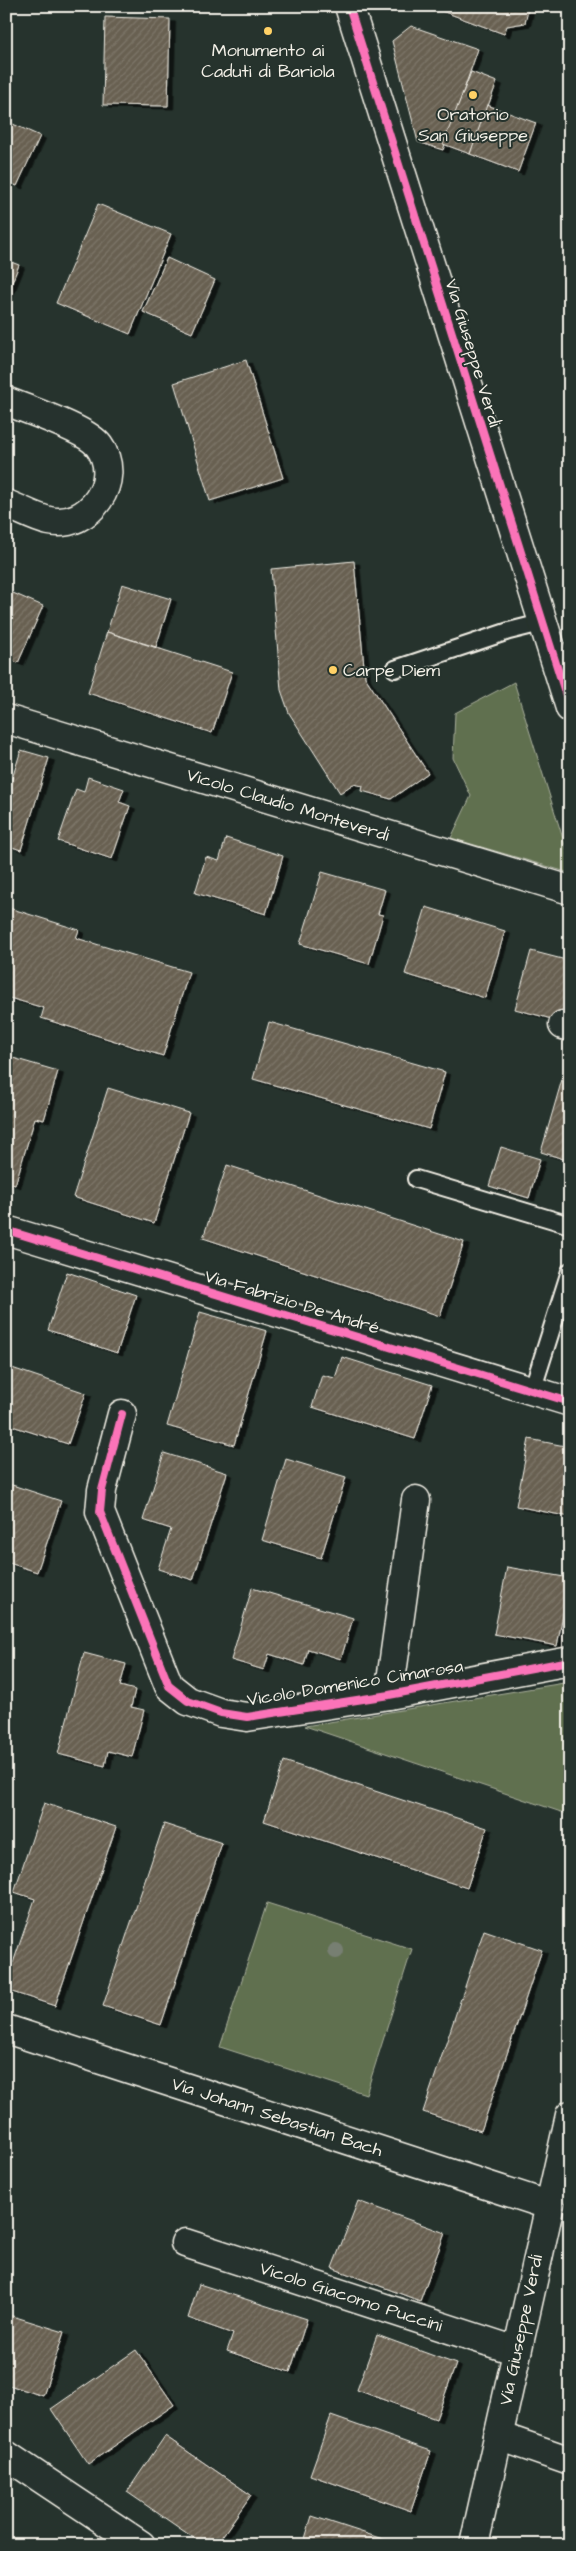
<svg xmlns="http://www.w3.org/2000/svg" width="576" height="2551" viewBox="0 0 576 2551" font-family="'Architects Daughter',sans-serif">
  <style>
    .grass { fill: #606f50; stroke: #aab09c }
    .building { fill: url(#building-hatch); stroke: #f4f1e8; filter: url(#shadow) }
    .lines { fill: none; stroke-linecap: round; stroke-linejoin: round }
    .service-casing { stroke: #f4f1e8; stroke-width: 20 }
    .minor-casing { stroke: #f4f1e8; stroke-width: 31 }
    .service { stroke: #26332d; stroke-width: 16 }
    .minor { stroke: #26332d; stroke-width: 28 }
    .cycleway-casing { stroke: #26332d; stroke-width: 11 }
    .cycleway { stroke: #fb73b8; stroke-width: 8 }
    .tree { fill: #777f72 }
    .poi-dot { fill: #ffd166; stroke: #26332d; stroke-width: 2 }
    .labels { text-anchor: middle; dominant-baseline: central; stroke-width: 4; stroke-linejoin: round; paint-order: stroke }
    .poi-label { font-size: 18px; fill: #f4f1e8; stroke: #26332d }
    .street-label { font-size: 18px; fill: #f4f1e8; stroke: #26332d }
  </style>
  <defs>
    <pattern id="building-hatch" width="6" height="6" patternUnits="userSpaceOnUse" patternTransform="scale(1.25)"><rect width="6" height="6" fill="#686051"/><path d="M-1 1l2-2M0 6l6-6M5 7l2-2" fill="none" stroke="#7e776a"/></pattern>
    <filter id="shadow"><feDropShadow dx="5.5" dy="3" stdDeviation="0" flood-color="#0009"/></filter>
  </defs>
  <rect width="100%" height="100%" fill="#26332d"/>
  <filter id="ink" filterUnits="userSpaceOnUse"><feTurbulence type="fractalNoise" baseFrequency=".02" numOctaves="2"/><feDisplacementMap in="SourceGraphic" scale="10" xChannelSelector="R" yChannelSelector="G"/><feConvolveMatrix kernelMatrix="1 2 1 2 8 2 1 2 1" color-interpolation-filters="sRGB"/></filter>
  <g filter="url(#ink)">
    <!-- grass -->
    <g class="grass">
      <path d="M514,682L570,861V873L451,838L471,796L453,758L455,713Z"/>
      <path d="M570,1682V1815L305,1726Z"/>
      <path d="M267,1903L412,1949L366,2094L220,2047Z"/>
    </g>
    <!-- building -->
    <g class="building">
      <path d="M529,6L525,23L507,26L504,34L431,7Z"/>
      <path d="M105,17L170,19L168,106L103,105Z"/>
      <path d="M411,26L478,49L443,150L418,142L392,41Z"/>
      <path d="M471,72L497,82L470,154L443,144Z"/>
      <path d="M487,105L536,123L518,172L470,154Z"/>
      <path d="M6,121L40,136L17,186L6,181Z"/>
      <path d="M98,204L171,234L130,334L56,303Z"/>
      <path d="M167,258L215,280L192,333L143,312Z"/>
      <path d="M6,260L19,265L6,297Z"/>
      <path d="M246,360L283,478L210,501L174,383Z"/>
      <path d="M354,561L365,677L428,773L391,799L362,791L363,786L353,784L340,793L289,713L281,690L271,569Z"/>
      <path d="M122,584L171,599L156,647L107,632Z"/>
      <path d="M6,590L43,606L18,663L6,658Z"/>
      <path d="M107,632L232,672L212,733L88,693Z"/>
      <path d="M21,750L49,758L21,850L6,845V798Z"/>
      <path d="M88,777L124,789L119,802L130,806L112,859L58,841L76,789L84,792Z"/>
      <path d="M226,838L283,856L266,914L195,893L206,857L219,861Z"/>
      <path d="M322,872L385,890L378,914L383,915L369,964L300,944Z"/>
      <path d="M6,907L79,930L76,938L189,972L163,1056L41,1018L44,1008L6,997Z"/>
      <path d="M426,907L505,931L485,998L405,974Z"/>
      <path d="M531,951L570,961V1024L515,1009Z"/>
      <path d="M269,1022L445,1072L429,1129L253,1079Z"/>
      <path d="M6,1056L58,1071L44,1120L35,1118L15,1185L6,1182Z"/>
      <path d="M563,1076L570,1078V1161L541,1152Z"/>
      <path d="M108,1088L189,1113L154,1223L73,1197Z"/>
      <path d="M501,1147L540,1159L529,1198L489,1186Z"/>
      <path d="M227,1165L464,1242L440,1316L203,1238Z"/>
      <path d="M67,1272L136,1295L117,1353L48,1330Z"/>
      <path d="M200,1312L267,1331L234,1445L167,1426Z"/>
      <path d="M342,1357L432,1385L415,1439L312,1407L322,1375L335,1378Z"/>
      <path d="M6,1366L86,1393L68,1444L6,1424Z"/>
      <path d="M529,1439L570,1447V1517L516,1506Z"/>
      <path d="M164,1453L227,1473L193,1580L158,1569L171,1529L143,1520Z"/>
      <path d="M286,1459L346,1477L321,1558L262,1540Z"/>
      <path d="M6,1483L61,1501L37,1572L6,1562Z"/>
      <path d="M507,1567L570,1578L557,1646L494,1634Z"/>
      <path d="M252,1588L353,1618L341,1659L308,1649L304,1665L269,1654L264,1670L231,1660Z"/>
      <path d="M84,1653L126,1664L120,1686L135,1690L131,1707L144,1710L132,1757L108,1751L105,1766L58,1754Z"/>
      <path d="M284,1761L487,1828L467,1888L264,1821Z"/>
      <path d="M44,1803L116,1827L55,2006L6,1990V1961L13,1963L35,1899L14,1892Z"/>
      <path d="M164,1824L222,1843L161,2025L103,2006Z"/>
      <path d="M484,1930L542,1950L481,2131L423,2112Z"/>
      <path d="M358,2201L445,2233L420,2301L332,2268Z"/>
      <path d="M199,2284L307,2319L290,2372L227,2351L233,2334L188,2318Z"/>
      <path d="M6,2314L64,2332L43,2396L6,2384Z"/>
      <path d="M377,2335L456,2364L436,2419L357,2390Z"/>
      <path d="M136,2350L174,2405L88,2464L51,2409Z"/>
      <path d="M331,2416L431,2451L411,2511L310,2475Z"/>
      <path d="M165,2436L251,2495L216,2545H204L127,2492Z"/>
      <path d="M312,2516L401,2545H303Z"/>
    </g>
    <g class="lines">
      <!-- service casing -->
      <g class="service-casing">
        <g id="service">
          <path d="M395,669L509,631L541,623"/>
          <path d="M416,1179L570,1225"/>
          <path d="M532,1391L570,1271"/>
        </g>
      </g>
      <!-- minor casing -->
      <g class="minor-casing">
        <g id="minor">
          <path d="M349,6L570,708"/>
          <path d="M6,401C27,410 87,429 99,446C124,480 89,530 49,521C35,518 20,509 6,504"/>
          <path d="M6,719L570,890"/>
          <path d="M563,1025L570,1027"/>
          <path d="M6,1230L570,1402"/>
          <path d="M122,1414L102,1490L100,1512L169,1686L188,1701L221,1713L247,1717L389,1695L570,1661"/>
          <path d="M389,1695L416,1500"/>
          <path d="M6,2029L548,2205"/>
          <path d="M185,2243L517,2351"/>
          <path d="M498,2436L570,2461"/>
          <path d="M6,2455L141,2545"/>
          <path d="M474,2545L570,2115"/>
        </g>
      </g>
      <!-- service -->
      <use href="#service" class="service"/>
      <!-- minor -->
      <use href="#minor" class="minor"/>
      <!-- cycleway casing -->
      <g class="cycleway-casing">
        <g id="cycleway">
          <path d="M349,6L570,708"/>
          <path d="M6,1230L570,1402"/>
          <path d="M122,1414L102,1490L100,1512L169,1686L188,1701L221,1713L247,1717L389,1695L570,1661"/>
        </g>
      </g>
      <!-- cycleway -->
      <use href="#cycleway" class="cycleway"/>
    </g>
    <!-- trees -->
    <circle class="tree" cx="336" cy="1951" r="8"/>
  </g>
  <!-- markers -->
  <g class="poi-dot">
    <circle cx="268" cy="31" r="5"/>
    <circle cx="473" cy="95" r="5"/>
    <circle cx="333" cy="670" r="5"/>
  </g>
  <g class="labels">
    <!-- poi labels -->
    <g class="poi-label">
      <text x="268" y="50">Monumento ai<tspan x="268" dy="21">Caduti di Bariola</tspan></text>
      <text x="473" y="114">Oratorio<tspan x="473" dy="21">San Giuseppe</tspan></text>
      <text x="343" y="670" text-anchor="start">Carpe Diem</text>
    </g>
    <!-- street labels -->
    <g class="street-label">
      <text transform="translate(473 353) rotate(73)">Via Giuseppe Verdi</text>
      <text transform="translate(288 805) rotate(17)">Vicolo Claudio Monteverdi</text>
      <text transform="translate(292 1302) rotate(17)">Via Fabrizio De André</text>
      <text transform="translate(355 1683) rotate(-9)">Vicolo Domenico Cimarosa</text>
      <text transform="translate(277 2117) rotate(18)">Via Johann Sebastian Bach</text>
      <text transform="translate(351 2297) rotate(18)">Vicolo Giacomo Puccini</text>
      <text transform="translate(521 2330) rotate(-78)">Via Giuseppe Verdi</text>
    </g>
  </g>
  <!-- margin -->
  <rect width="576" height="2551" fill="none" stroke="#26332d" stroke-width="25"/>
  <rect x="12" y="12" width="551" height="2526" fill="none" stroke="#f4f1e8" stroke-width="2" filter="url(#ink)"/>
</svg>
